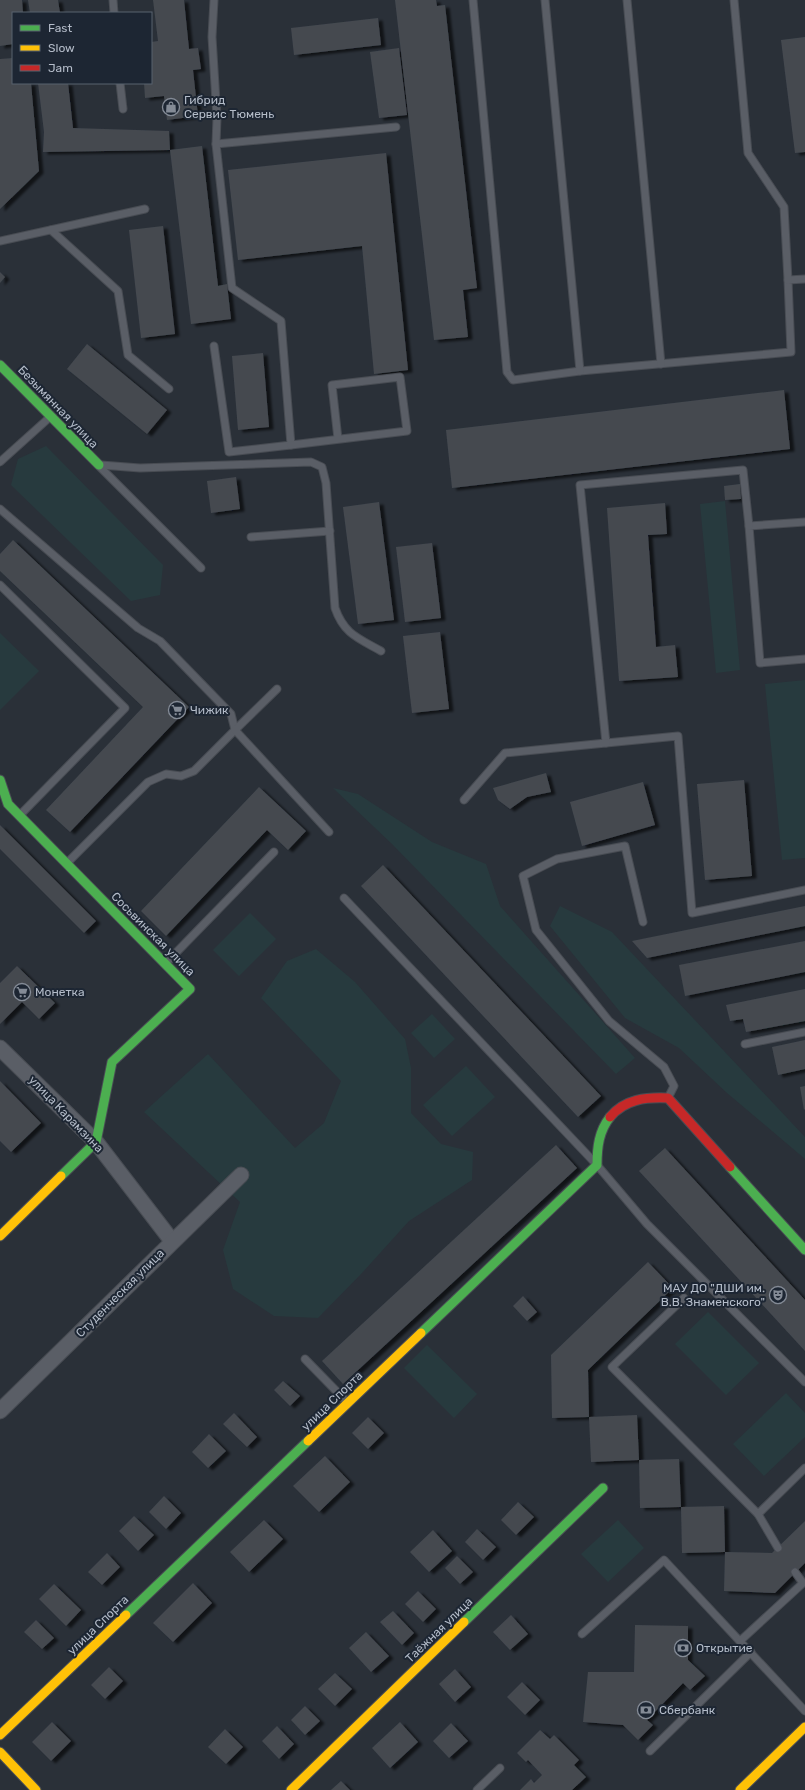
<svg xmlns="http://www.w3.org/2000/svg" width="805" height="1790" viewBox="0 0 805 1790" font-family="Rubik,sans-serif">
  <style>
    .green { fill: #273a3e }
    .building { fill: #444950; filter: url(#shadow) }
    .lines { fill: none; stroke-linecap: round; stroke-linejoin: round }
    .lane-casing { stroke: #484c53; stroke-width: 9 }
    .street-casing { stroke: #484c53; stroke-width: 17 }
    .fast-casing { stroke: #484c53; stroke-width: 11 }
    .slow-casing { stroke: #484c53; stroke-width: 11 }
    .jam-casing { stroke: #484c53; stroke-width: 11 }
    .lane { stroke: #5a5e66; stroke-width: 7 }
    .street { stroke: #5a5e66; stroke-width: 15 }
    .fast { stroke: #4caf50; stroke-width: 9 }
    .slow { stroke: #ffc107; stroke-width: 9 }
    .jam { stroke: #c62828; stroke-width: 9 }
    .labels { text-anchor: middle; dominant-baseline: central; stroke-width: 4; stroke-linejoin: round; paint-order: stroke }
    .poi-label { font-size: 12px; fill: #b4bcc9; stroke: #1d2633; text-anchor: start }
    .street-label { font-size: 12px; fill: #b4bcc9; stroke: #1d2633 }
  </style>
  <defs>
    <filter id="shadow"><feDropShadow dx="4.5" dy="2.5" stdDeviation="1" flood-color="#0009"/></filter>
  </defs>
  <rect width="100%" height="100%" fill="#2a3038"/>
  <!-- green -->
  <g class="green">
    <path d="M46,446L163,565L160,595L131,601L11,485L18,459Z"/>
    <path d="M725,501L740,670L716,673L700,504Z"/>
    <path d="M0,633L39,671L0,710Z"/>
    <path d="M805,680V858L782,860L765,684Z"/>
    <path d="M333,788L358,794L432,842L486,864L500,906L635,1058L616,1074L392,844Z"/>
    <path d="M560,906L612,932L805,1137V1159L727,1093L679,1048L625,1018L550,926Z"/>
    <path d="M250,913L276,939L239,976L213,950Z"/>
    <path d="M316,949L355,982L405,1039L411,1068V1113L441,1144L473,1152L472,1180L409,1221L362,1273L318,1318L274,1316L233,1289L223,1250L240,1202L144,1112L208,1054L295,1148L324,1123L341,1081L261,998L287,961Z"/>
    <path d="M432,1014L455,1039L434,1058L411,1033Z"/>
    <path d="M466,1066L495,1097L452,1136L423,1105Z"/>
    <path d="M708,1312L759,1363L726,1395L675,1344Z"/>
    <path d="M427,1345L477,1394L454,1418L404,1368Z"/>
    <path d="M786,1393L805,1413V1437L764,1476L733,1444Z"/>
    <path d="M618,1520L644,1548L608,1582L581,1554Z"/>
  </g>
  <!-- building -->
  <g class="building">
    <path d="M0,0H22L23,13H13V44L0,46Z"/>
    <path d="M28,0H58L60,13H30Z"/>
    <path d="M153,0H184L189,49L198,48L201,69L193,70L198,116L167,120L164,96L145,98L144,83H151V42L158,41Z"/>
    <path d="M395,0H436L437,6L445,5L477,288L463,290L468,337L434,340Z"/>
    <path d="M378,18L381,45L294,55L291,28Z"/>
    <path d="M805,37V152L795,153L781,40Z"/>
    <path d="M399,48L407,115L379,118L370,52Z"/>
    <path d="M13,58V83H31L39,171L0,209V59Z"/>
    <path d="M38,83H68L73,128L169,131L170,150L202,146L218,286L227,284L231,319L191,324L170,150L43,152L44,132Z"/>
    <path d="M386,153L408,370L374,374L362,246L238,260L228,170Z"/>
    <path d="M163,226L175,334L141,338L129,230Z"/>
    <path d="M0,272L5,277L0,283Z"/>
    <path d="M87,344L167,410L147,434L67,369Z"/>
    <path d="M263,353L269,427L238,430L232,356Z"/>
    <path d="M784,390L790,449L452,488L446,430Z"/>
    <path d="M236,477L240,509L211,513L207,481Z"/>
    <path d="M740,484L741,499L725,500L724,486Z"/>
    <path d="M379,502L394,620L358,624L343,507Z"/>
    <path d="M665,503L667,534L648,535L656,647L675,645L678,677L619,681L607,508Z"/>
    <path d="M13,540L189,707L70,832L46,810L143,707L0,571V554Z"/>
    <path d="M432,543L441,618L405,622L396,547Z"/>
    <path d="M440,632L449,709L412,713L403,636Z"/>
    <path d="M546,773L551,792L527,797L510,809L498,800L493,788Z"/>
    <path d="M744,780L752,876L705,880L697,784Z"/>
    <path d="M643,782L655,825L582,846L570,802Z"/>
    <path d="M259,787L306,831L288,850L267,830L166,936L141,911Z"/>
    <path d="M0,825L96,921L84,933L0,849Z"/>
    <path d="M383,865L601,1096L578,1117L361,886Z"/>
    <path d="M805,906V926L647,958L632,941Z"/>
    <path d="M805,941V972L685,996L679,965Z"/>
    <path d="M17,966L55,1003L39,1019L22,1002L0,1024V983Z"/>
    <path d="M805,989V1021L746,1032L743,1019L730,1021L726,1005Z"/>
    <path d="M805,1040V1069L778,1075L772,1047Z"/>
    <path d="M0,1081L41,1123L11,1152L0,1141Z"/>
    <path d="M805,1086V1109L804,1110L800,1087Z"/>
    <path d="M556,1145L577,1168L343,1384L322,1361Z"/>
    <path d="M665,1148L805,1300V1351L639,1171Z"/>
    <path d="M648,1262L673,1288L588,1370L589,1417L552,1418L551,1355Z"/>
    <path d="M523,1296L537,1312L527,1321L513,1306Z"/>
    <path d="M283,1381L300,1396L290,1406L274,1390Z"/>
    <path d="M234,1413L257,1437L247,1447L223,1424Z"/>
    <path d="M637,1415L639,1460L591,1462L589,1417Z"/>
    <path d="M368,1417L384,1433L368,1449L352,1433Z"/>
    <path d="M209,1434L226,1451L208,1468L192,1452Z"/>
    <path d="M325,1456L350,1482L319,1512L293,1486Z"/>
    <path d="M679,1459L681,1507L640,1508L639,1460Z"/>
    <path d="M164,1496L181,1513L166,1529L149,1512Z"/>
    <path d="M518,1502L534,1517L516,1535L501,1520Z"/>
    <path d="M724,1506L725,1552L682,1553L681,1507Z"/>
    <path d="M134,1516L154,1535L138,1551L119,1531Z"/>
    <path d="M264,1520L283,1539L249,1572L230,1552Z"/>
    <path d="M805,1521V1563L775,1593L724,1591L725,1552L772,1553Z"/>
    <path d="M477,1529L496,1547L483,1560L465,1542Z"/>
    <path d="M433,1530L452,1551L429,1572L410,1552Z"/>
    <path d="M107,1553L120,1567L102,1585L88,1572Z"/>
    <path d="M457,1556L473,1572L460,1584L445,1568Z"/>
    <path d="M193,1583L212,1603L173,1642L153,1623Z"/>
    <path d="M54,1584L81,1610L66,1626L39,1599Z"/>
    <path d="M418,1591L436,1609L423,1622L405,1604Z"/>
    <path d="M393,1611L414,1633L402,1645L380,1622Z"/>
    <path d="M511,1615L528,1634L510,1650L493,1632Z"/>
    <path d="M36,1620L54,1638L42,1649L24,1632Z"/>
    <path d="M635,1625L688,1626V1660L705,1676L690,1690L683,1683L647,1720L653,1725L638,1740L623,1725L583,1722L588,1672H634Z"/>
    <path d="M366,1632L389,1656L371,1672L349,1648Z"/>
    <path d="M109,1667L123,1681L105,1699L91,1685Z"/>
    <path d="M455,1669L471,1687L455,1702L439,1684Z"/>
    <path d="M335,1673L352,1689L335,1706L318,1689Z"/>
    <path d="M522,1682L540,1700L525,1715L507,1697Z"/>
    <path d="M305,1706L320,1721L305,1735L291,1720Z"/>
    <path d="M52,1722L71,1741L51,1761L32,1742Z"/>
    <path d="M400,1722L418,1742L390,1768L372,1748Z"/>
    <path d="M451,1723L468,1741L449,1758L433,1741Z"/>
    <path d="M277,1726L294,1744L279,1759L262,1741Z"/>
    <path d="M225,1729L243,1747L226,1764L208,1747Z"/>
    <path d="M540,1730L550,1739L554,1735L579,1760L574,1765L586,1777L572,1790H520L531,1779L534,1783L542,1775L528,1760L526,1762L517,1753Z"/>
    <path d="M341,1781L350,1790H331Z"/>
  </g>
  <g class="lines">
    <!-- lane casing -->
    <g class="lane-casing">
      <g id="lane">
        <path d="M113,0L114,13"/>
        <path d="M473,0L507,372L513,380L580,371L791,352L788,280L805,279"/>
        <path d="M545,0L580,371"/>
        <path d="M627,0L661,364"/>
        <path d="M734,0L748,153L784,207L788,280"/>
        <path d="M120,83L123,109"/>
        <path d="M216,144L396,127"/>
        <path d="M51,230L118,291L128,355L169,389"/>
        <path d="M0,241L145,209"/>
        <path d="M214,346L229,452L291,445L281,321L232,288L216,144L217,118L212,37L214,0"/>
        <path d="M291,445L407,431L400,377L332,385L338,439"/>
        <path d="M0,462L50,417"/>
        <path d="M101,465L140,468L311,462L322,467L326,483L335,608C344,634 358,638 381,651"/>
        <path d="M100,467L201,568"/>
        <path d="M0,509L138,628L160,641L231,714L235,730L194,771L181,776L166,774L148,782L68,862"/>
        <path d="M805,522L749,526L760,663L805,659"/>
        <path d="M749,526L743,470L580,485L606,743L678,736L692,913L805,890"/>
        <path d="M251,537L330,531"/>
        <path d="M0,585L125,708L21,814"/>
        <path d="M277,689L235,730L329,832"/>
        <path d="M464,800L505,753L606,743"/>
        <path d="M344,898L597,1165L647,1224L805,1382"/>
        <path d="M643,922L625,846L557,859L523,876L536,930L609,1021L664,1067L674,1086L668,1098"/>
        <path d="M167,962L274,852"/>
        <path d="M745,1044L805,1032"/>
        <path d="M684,1298L612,1367L758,1514L805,1468"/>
        <path d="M305,1359L347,1402"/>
        <path d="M758,1514L778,1548"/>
        <path d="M582,1634L664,1560L805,1711"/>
        <path d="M740,1641L803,1583L795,1572"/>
        <path d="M650,1751L751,1652"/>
        <path d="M477,1790L500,1768"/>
      </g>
    </g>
    <!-- street casing -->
    <g class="street-casing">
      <g id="street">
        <path d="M0,1048L96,1142L172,1241"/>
        <path d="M0,1411L241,1175"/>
      </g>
    </g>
    <!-- fast casing -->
    <g class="fast-casing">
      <g id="fast">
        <path d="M0,365L99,465"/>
        <path d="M0,780L8,804L190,989L112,1062L96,1142L61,1176"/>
        <path d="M730,1167L805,1250"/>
        <path d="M421,1333L597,1165C597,1147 599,1131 610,1117"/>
        <path d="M126,1615L308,1441"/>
        <path d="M464,1622L603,1488"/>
      </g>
    </g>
    <!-- slow casing -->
    <g class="slow-casing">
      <g id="slow">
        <path d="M0,1236L61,1176"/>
        <path d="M308,1441L421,1333"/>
        <path d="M0,1735L126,1615"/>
        <path d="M0,1752L36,1790"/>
        <path d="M291,1790L464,1622"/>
        <path d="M740,1790L805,1727"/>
      </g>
    </g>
    <!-- jam casing -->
    <g class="jam-casing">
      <path id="jam" d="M610,1117C625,1099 646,1097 668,1098L730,1167"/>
    </g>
    <!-- lane -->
    <use href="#lane" class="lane"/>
    <!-- street -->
    <use href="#street" class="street"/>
    <!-- fast -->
    <use href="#fast" class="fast"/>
    <!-- slow -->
    <use href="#slow" class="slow"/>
    <!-- jam -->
    <use href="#jam" class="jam"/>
  </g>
  <!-- icons -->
  <defs>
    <g id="shop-ring" transform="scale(0.9)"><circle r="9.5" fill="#1d2633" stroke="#848b96" stroke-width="1.5"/><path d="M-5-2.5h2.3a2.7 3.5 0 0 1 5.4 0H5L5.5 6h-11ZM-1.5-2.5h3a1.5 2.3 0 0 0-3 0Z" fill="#848b96"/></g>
    <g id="supermarket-ring" transform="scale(0.9)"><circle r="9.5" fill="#1d2633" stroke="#848b96" stroke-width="1.5"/><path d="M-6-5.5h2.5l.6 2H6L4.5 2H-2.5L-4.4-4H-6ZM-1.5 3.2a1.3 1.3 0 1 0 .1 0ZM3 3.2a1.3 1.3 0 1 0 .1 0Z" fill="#848b96"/></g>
    <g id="theatre-ring" transform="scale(0.9)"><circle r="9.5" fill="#1d2633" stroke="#848b96" stroke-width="1.5"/><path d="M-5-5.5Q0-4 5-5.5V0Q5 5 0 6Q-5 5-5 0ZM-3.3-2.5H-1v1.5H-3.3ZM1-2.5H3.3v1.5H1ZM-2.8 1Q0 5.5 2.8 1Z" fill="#848b96"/></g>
    <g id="bank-ring" transform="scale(0.9)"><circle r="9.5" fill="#1d2633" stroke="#848b96" stroke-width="1.5"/><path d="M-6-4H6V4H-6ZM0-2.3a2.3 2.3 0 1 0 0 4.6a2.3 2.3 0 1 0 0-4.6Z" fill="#848b96"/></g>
  </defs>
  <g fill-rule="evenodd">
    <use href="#shop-ring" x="171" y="107"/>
    <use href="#supermarket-ring" x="177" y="710"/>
    <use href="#supermarket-ring" x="22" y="992"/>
    <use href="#theatre-ring" x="778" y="1295"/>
    <use href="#bank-ring" x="683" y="1648"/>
    <use href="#bank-ring" x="646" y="1710"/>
  </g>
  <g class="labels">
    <!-- poi labels -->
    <g class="poi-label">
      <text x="184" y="100">Гибрид<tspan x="184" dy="14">Сервис Тюмень</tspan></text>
      <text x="190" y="710">Чижик</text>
      <text x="35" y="992">Монетка</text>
      <text x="765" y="1288" text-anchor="end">МАУ ДО "ДШИ им.<tspan x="765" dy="14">В.В. Знаменского"</tspan></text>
      <text x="696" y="1648">Открытие</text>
      <text x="659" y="1710">Сбербанк</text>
    </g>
    <!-- street labels -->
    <g class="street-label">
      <text transform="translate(58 407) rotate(46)">Безымянная улица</text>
      <text transform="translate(153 934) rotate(45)">Сосьвинская улица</text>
      <text transform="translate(66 1114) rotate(46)">улица Карамзина</text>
      <text transform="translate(120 1293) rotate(-45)">Студенческая улица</text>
      <text transform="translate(332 1401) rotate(-44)">улица Спорта</text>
      <text transform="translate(98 1625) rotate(-44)">улица Спорта</text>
      <text transform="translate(439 1630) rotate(-44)">Таёжная улица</text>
    </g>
  </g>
  <!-- legend -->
  <rect x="12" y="12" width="140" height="72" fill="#1d2633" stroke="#59626f"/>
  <rect x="20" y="25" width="20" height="6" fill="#4caf50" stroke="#59626f"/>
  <text x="48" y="32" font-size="12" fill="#b4bcc9">Fast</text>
  <rect x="20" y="45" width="20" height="6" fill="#ffc107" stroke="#59626f"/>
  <text x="48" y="52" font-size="12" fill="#b4bcc9">Slow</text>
  <rect x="20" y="65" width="20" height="6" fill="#c62828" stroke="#59626f"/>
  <text x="48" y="72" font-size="12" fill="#b4bcc9">Jam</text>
</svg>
